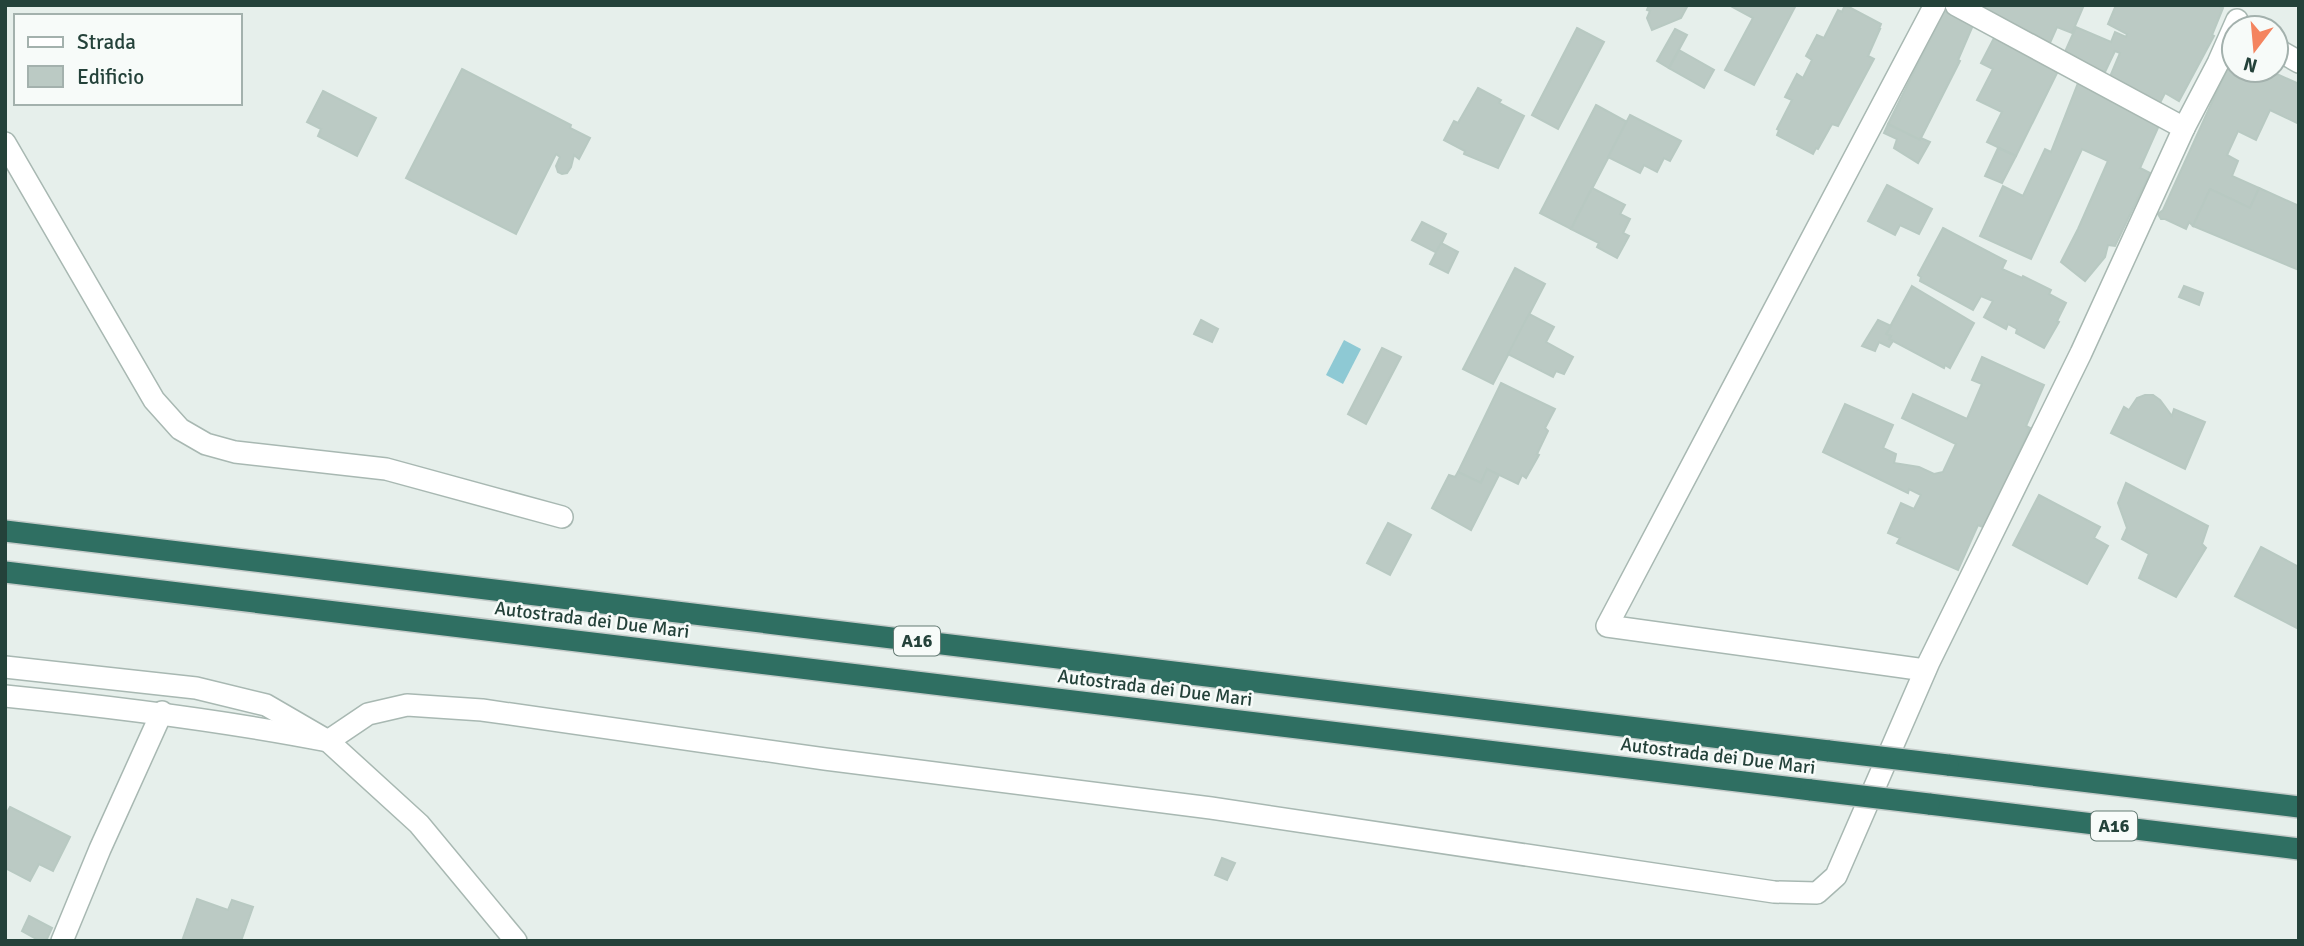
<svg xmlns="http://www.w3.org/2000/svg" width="2304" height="946" viewBox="0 0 2304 946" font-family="Signika,sans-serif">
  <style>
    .water { fill: #8ec9d4 }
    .building { fill: #bbcac4; stroke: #b8c9c2; stroke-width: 2 }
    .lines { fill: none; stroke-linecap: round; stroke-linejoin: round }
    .street-casing { stroke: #a8b8b2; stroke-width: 24 }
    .highway-casing { stroke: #c2cac8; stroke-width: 24 }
    .street { stroke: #fff; stroke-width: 21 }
    .highway { stroke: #2f6f62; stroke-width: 21 }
    .highway-bridge-casing { stroke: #c2cac8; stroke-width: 24; stroke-linecap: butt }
    .highway-bridge { stroke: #2f6f62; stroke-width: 21 }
    .labels { text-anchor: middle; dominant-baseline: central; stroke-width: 5; stroke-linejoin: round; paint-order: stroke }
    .shield { fill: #f7fbf9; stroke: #637a73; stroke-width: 2 }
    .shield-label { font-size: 18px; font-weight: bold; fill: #24423a }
    .street-label { font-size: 19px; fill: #24423a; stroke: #f7fbf9 }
  </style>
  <rect width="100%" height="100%" fill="#e6efeb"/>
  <!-- water -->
  <path class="water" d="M1344,340L1361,349L1343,384L1326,375Z"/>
  <!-- building -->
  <g class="building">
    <path d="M1649,5H1688L1681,18L1652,30L1647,18L1650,11L1647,10Z"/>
    <path d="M1729,5H1796L1754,85L1725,70L1753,18Z"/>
    <path d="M1845,5L1881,24L1879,29H1880L1868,56L1874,59L1838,126L1832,124L1818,149L1816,148L1813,154L1777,135L1779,130L1777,129L1792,100L1785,97L1797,74L1803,78L1812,60L1806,56L1817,35L1824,38L1838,10L1842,12Z"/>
    <path d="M1972,5H2084L2072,33L2057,27L2049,45Z"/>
    <path d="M2116,5H2216L2223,8L2212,35L2214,36L2179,101L2165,93L2160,103L2109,79L2120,53L2115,51L2105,72L2064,54L2076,27L2111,42L2115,32L2126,37L2127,34L2108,24Z"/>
    <path d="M1948,10L1974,23L1958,60L1960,61L1920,140L1888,124L1944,11L1947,13Z"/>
    <path d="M1577,28L1604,42L1558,129L1532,115Z"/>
    <path d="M1675,29L1687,35L1669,68L1657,61Z"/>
    <path d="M1994,38L2059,69L2016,156L1987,142L2002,112L1977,100L1993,69L1981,63Z"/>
    <path d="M2234,45V70H2268L2299,84V124L2270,110L2256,140L2238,131L2227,155L2238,161L2232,176L2259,188L2250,208L2210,189L2193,226L2189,222L2186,229L2165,219H2161L2158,214L2163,210L2233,56L2231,53Z"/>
    <path d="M1679,50L1714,70L1704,88L1669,68Z"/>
    <path d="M462,69L571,125L570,128L590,138L579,159L574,155L571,167L567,173L562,174L558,172L556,166L560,157L556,154L516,234L406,178Z"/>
    <path d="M2078,83L2161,121L2140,168L2150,173L2115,246L2108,245L2105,257L2085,281L2061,262L2078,229L2108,161L2082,149L2031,259L1980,236L2003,186L2023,196L2045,149L2051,152Z"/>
    <path d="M1478,88L1501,100L1499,103L1524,116L1498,168L1464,154L1465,151L1444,140L1454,121L1458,123Z"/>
    <path d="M323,91L376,118L357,156L318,136L321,129L307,122Z"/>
    <path d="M1596,105L1627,122L1571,229L1540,213Z"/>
    <path d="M1630,115L1681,141L1670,161L1664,158L1657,172L1644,165L1640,173L1608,157Z"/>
    <path d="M1888,124L1920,140L1921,138L1930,142L1918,163L1894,148L1897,139L1884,133Z"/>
    <path d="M1998,148L2016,156L2002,183L1985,176Z"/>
    <path d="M1887,185L1932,209L1919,234L1900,225L1895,235L1868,221Z"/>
    <path d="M1592,188L1625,205L1620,214L1630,219L1623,233L1629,236L1617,258L1597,247L1599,243L1571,229Z"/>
    <path d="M2259,188L2299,206V270L2193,226L2210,189L2250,208Z"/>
    <path d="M1422,222L1446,234L1437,253L1412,240Z"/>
    <path d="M1943,228L2006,261L2002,269L2022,278L2023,276L2051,290L2049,294L2066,303L2057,321L2059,322L2044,348L2016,333L2017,329L2008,324L2006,329L1984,317L1993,301L1981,296L1973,310L1920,281L1921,277L1918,275Z"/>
    <path d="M1441,243L1458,252L1448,273L1430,264Z"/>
    <path d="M1515,268L1545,284L1493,384L1463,369Z"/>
    <path d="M1912,286L1974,323L1950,368L1945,365L1944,368L1889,339L1891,336L1886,334Z"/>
    <path d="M2184,286L2203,293L2199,305L2179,297Z"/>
    <path d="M1529,314L1554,327L1546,342L1573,357L1564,374L1556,371L1553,377L1508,354Z"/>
    <path d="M1201,320L1218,329L1212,342L1194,334Z"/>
    <path d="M1878,320L1891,326L1886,334L1891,336L1889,339L1893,341L1889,347L1879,342L1875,351L1862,346Z"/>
    <path d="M1382,348L1401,357L1366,424L1348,414Z"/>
    <path d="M1982,357L2044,385L2026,426L2030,428L1985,528L1978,525L1958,570L1897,543L1900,538L1888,533L1901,503L1914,509L1921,495L1909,489L1908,493L1823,452L1845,404L1893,425L1883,448L1896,454L1894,463L1919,467L1934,474L1943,472L1956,444L1902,418L1913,394L1967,419L1982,384L1972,380Z"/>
    <path d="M1501,383L1555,409L1545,428L1548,431L1537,454L1539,455L1526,478L1522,475L1518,484L1487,469L1481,483L1458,472Z"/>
    <path d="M2145,395H2153L2160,400L2172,416L2174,409L2205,422L2185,469L2111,433L2124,407L2129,410L2137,398Z"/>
    <path d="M1487,469L1499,475L1471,530L1432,508L1449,475L1455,477L1458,472L1481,483Z"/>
    <path d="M2126,483L2208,526L2202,544L2206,548L2176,597L2139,578L2149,554L2122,539L2127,528L2118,503Z"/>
    <path d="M2039,495L2100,527L2094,538L2108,546L2087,584L2013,545Z"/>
    <path d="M1388,523L1411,535L1390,575L1367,563Z"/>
    <path d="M2261,547L2299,567V629L2235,596Z"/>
    <path d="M10,807L70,837L53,871L39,864L30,881L5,868V816Z"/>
    <path d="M1222,858L1235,863L1227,880L1215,875Z"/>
    <path d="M197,899L228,910L232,900L253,907L241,941H182Z"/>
    <path d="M29,916L52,928L46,941H40L22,931Z"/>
  </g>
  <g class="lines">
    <!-- street casing -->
    <g class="street-casing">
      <g id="street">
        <path d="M1956,5L2184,128"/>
        <path d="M2276,49L2299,62"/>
        <path d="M5,143L154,400L180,429L206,444L235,452L386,469L562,517"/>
        <path d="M5,667L196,688L266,705L328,741L419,824L516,941"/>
        <path d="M1925,670L1607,626L1935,5"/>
        <path d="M5,696C114,707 221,720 328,741L368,714L407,705L482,710L825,759L1211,808L1774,892L1817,893L1836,876L1929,662L2081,353L2184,128L2218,63L2237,20"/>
        <path d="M62,941L100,849L162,712"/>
      </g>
    </g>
    <!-- highway casing -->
    <g class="highway-casing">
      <g id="highway">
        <path d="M5,531L1829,751"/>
        <path d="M5,572L1811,790"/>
        <path d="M1948,765L2299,807"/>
        <path d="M1929,804L2299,849"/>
      </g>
    </g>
    <!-- street -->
    <use href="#street" class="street"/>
    <!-- highway -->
    <use href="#highway" class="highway"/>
    <!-- highway-bridge casing -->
    <g class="highway-bridge-casing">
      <g id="highway-bridge">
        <path d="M1829,751L1948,765"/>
        <path d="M1811,790L1929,804"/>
      </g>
    </g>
    <!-- highway-bridge -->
    <use href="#highway-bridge" class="highway-bridge"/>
  </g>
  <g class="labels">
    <!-- shield labels -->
    <g class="shield">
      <rect x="894" y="626.5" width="46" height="29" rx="5"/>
      <rect x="2091" y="811.5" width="46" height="29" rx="5"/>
    </g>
    <g class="shield-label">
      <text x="917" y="641">A16</text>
      <text x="2114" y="826">A16</text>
    </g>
    <!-- street labels -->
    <g class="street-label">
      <text transform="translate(592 620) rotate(7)">Autostrada dei Due Mari</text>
      <text transform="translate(1155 688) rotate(7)">Autostrada dei Due Mari</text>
      <text transform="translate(1718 756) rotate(7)">Autostrada dei Due Mari</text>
    </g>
  </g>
  <!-- border -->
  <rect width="2304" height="946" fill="none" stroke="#24423a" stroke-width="14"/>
  <!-- legend -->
  <rect x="14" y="14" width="228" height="91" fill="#f7fbf9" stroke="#a3b1ad" stroke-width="2"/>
  <rect x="28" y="37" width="35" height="10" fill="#ffffff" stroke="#a3b1ad" stroke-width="2"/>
  <text x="77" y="49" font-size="21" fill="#24423a">Strada</text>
  <rect x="28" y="66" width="35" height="21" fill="#bbcac4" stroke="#a3b1ad" stroke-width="2"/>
  <text x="77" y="84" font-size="21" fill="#24423a">Edificio</text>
  <!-- north arrow -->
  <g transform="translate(2255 49) rotate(196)"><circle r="33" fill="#f7fbf9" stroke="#a3b1ad" stroke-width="2"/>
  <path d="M0-5L12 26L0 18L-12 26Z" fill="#f4845f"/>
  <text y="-10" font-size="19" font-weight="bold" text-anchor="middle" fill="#24423a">N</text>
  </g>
</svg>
